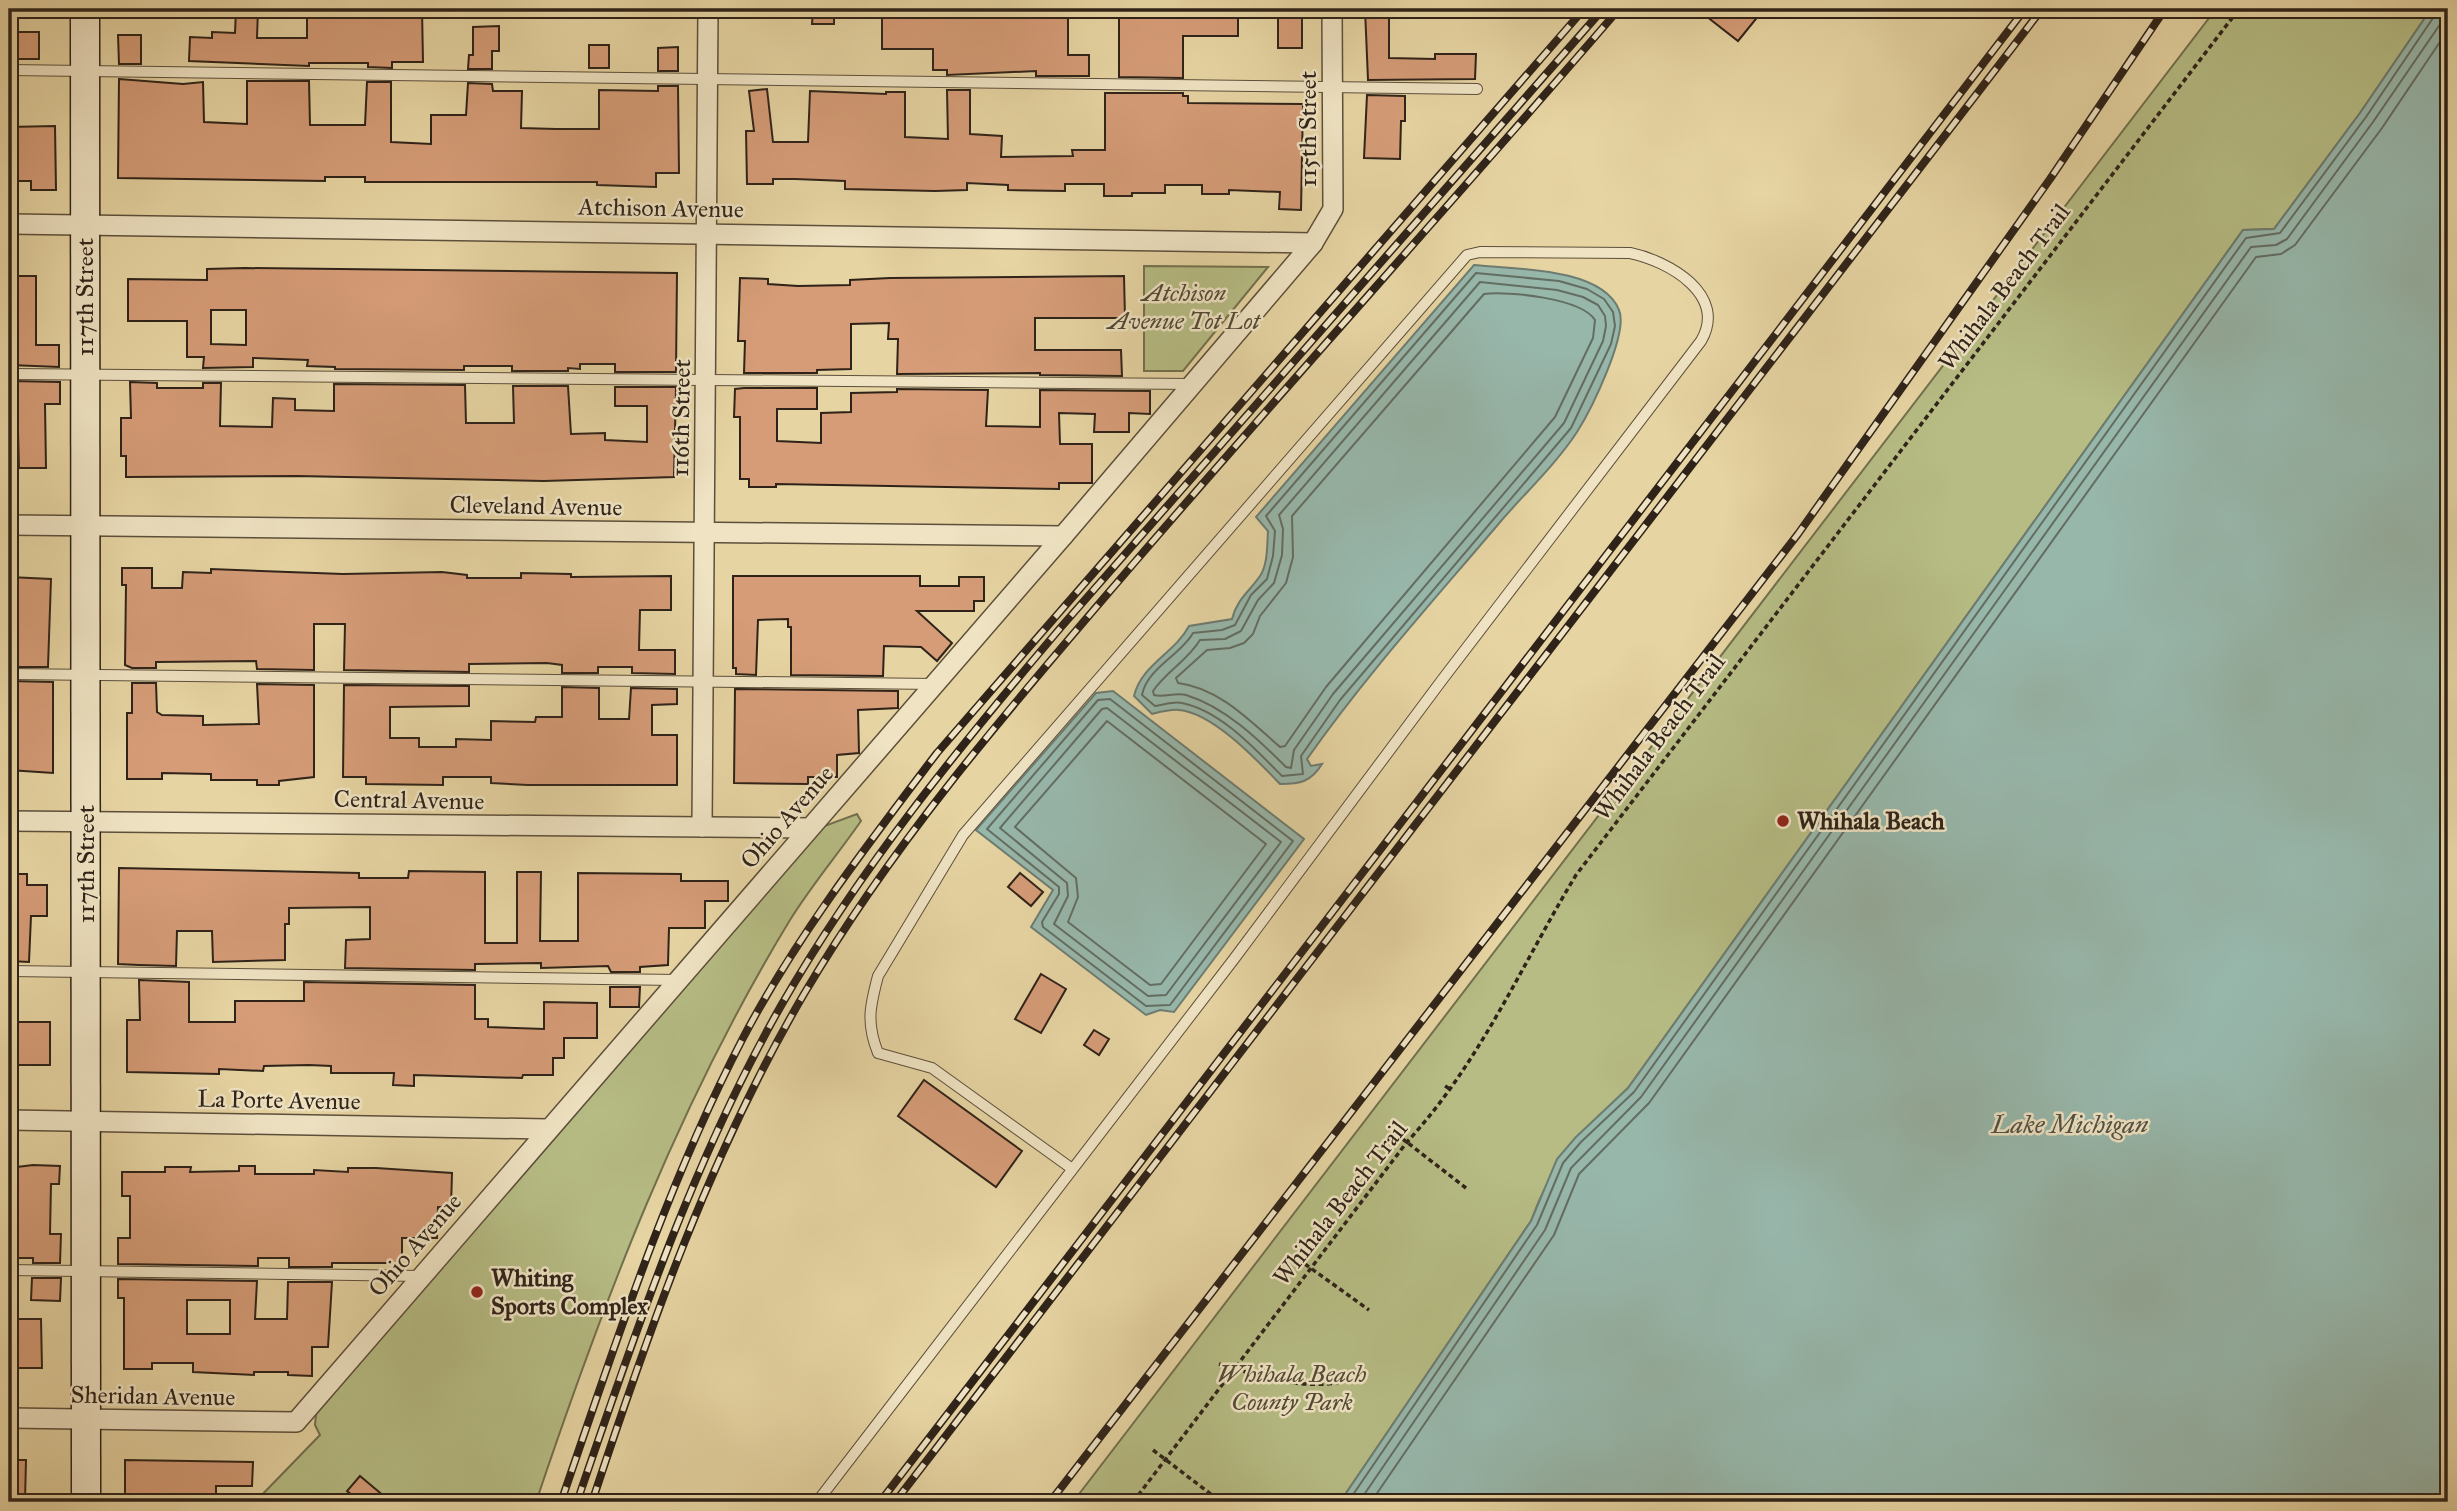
<svg xmlns="http://www.w3.org/2000/svg" width="2457" height="1511" viewBox="0 0 2457 1511" font-family="'IM FELL Great Primer',serif">
  <style>
    .green { fill: #b6bc84; stroke: #72704e; stroke-width: 2 }
    .water { fill: #97b7ab; stroke: #6d7c71; stroke-width: 2 }
    .lines { fill: none; stroke-linecap: round; stroke-linejoin: round }
    .shore { stroke: #636d62; stroke-width: 2 }
    .building { fill: #d59c77; stroke: #2f2319; stroke-width: 2; fill-rule: evenodd }
    .lane-casing { stroke: #5d4f3b; stroke-width: 12 }
    .street-casing { stroke: #5d4f3b; stroke-width: 22 }
    .secondary-casing { stroke: #2f2319; stroke-width: 31 }
    .path { stroke: #2f2319; stroke-width: 3.5; stroke-dasharray: 5 3.5; stroke-linecap: butt }
    .lane { stroke: #efe3c3; stroke-width: 10 }
    .street { stroke: #efe3c3; stroke-width: 19 }
    .secondary { stroke: #efe3c3; stroke-width: 28 }
    .rail-casing { stroke: #2f2319; stroke-width: 8 }
    .rail { stroke: #efe3c3; stroke-width: 5; stroke-dasharray: 16; stroke-linecap: butt }
    .poi-dot { fill: #8f2418; stroke: #efe3c3; stroke-width: 2.5 }
    .labels { text-anchor: middle; dominant-baseline: central; stroke-width: 5; stroke-linejoin: round; paint-order: stroke }
    .street-label { font-size: 24px; fill: #2f2319; stroke: #efe3c3 }
    .park-label { font-size: 24px; font-style: italic; fill: #514934; stroke: #efe3c3 }
    .poi-label { font-size: 24px; font-weight: bold; fill: #2f2319; stroke: #efe3c3; text-anchor: start }
    .water-label { font-size: 26px; font-style: italic; fill: #4e4f45; stroke: #efe3c3 }
  </style>
  <rect width="100%" height="100%" fill="#e6d4a2"/>
  <filter id="stains"><feTurbulence type="fractalNoise" baseFrequency=".00286" numOctaves="4"/><feColorMatrix values="0 0 0 0 .2 0 0 0 0 .09 0 0 0 0 .02 0 0 0 .5 -.17"/></filter>
  <radialGradient id="worn" r=".72"><stop offset=".6" stop-color="#630" stop-opacity="0"/><stop offset="1" stop-color="#630" stop-opacity=".3"/></radialGradient>
  <!-- green -->
  <g class="green">
    <path d="M2216,9H2431L2360,113L2274,229L2243,230L1628,1088C1581,1134 1554,1157 1531,1221L1340,1502H1073Z"/>
    <path d="M1144,266L1268,267L1183,371H1144Z"/>
    <path d="M857,814L861,821C838,854 811,886 790,920C678,1104 604,1300 536,1502H255L320,1435L315,1425L316,1414L531,1155L819,828Z"/>
  </g>
  <!-- water -->
  <g class="water">
    <path d="M2431,9H2448V1502H1340L1531,1221L1557,1159L1576,1137L1628,1088L2243,230L2274,229L2360,113Z"/>
    <path d="M1474,265C1513,269 1602,267 1619,310C1629,333 1591,410 1577,432C1556,464 1526,492 1501,521C1435,599 1366,675 1307,759L1311,766L1322,764C1311,782 1300,784 1280,784C1257,760 1213,713 1179,710C1171,709 1160,712 1152,714L1134,696C1142,664 1175,653 1189,626L1232,619C1237,599 1249,592 1260,576C1268,564 1267,545 1268,531L1256,517Z"/>
    <path d="M1113,691L1304,839L1174,1012L1160,1010L1146,1015L1031,927L1053,890L976,830L1096,693Z"/>
  </g>
  <g class="lines">
    <!-- shore -->
    <g class="shore">
      <path d="M1476,273L1559,281L1587,289L1604,299L1613,312L1615,326L1611,344L1571,428L1340,700L1301,756L1303,774L1282,776C1255,749 1221,711 1182,703C1174,701 1163,705 1155,706L1142,695C1147,668 1181,655 1193,633L1222,630L1235,625L1251,595L1267,579L1273,556L1275,531L1266,516Z"/>
      <path d="M1480,282L1557,290L1583,297L1598,305L1605,316L1606,326L1603,341L1564,423L1333,694L1294,750L1291,768L1286,767C1258,739 1225,707 1186,695C1175,692 1164,698 1154,695L1153,691C1167,671 1188,660 1200,640L1225,639L1241,631L1258,600L1274,583L1282,555L1283,529L1279,515Z"/>
      <path d="M1484,294C1508,291 1581,298 1595,320L1593,338L1555,417L1326,687L1285,746L1280,747C1250,721 1219,688 1178,683L1176,678L1207,650L1230,648L1244,643L1253,634L1260,616L1286,583L1293,557L1292,516Z"/>
      <path d="M1110,699L1293,841L1170,1005L1146,1006L1043,927L1042,922L1059,894V887L987,829L1098,700Z"/>
      <path d="M1107,708L1281,842L1166,995L1148,996L1054,924L1068,896L1067,883L1000,828L1102,709Z"/>
      <path d="M1107,721L1266,844L1161,984L1150,985L1068,922L1078,897L1076,878L1015,827Z"/>
      <path d="M1348,1502L1537,1225L1563,1163L1581,1142L1634,1092L2246,238L2280,233L2366,117L2435,15L2436,9"/>
      <path d="M1359,1502L1545,1230L1571,1168L1641,1097L2251,247L2276,245L2287,239L2373,122L2443,20L2445,9"/>
      <path d="M1371,1502L1554,1235L1579,1174L1649,1103L2256,257L2281,254L2295,245L2382,128L2448,30"/>
    </g>
  </g>
  <!-- building -->
  <g class="building">
    <path d="M236,9H258L257,38H307V9H422L423,62H392V68L368,67V63H309V66L189,61L190,37L212,38V32L235,33Z"/>
    <path d="M813,9H834V24H812Z"/>
    <path d="M882,9H1068V55H1089V76H1036V71L947,75V70H933V49H882Z"/>
    <path d="M1119,9H1238V36H1183V78L1119,77Z"/>
    <rect x="1278" y="9" width="24" height="39"/>
    <path d="M1365,9H1389V58L1435,59V54H1476L1475,79L1368,80Z"/>
    <path d="M1697,9H1764L1738,41Z"/>
    <path d="M499,26V51H492V69H468L469,55H473V27Z"/>
    <rect x="12" y="32" width="27" height="27"/>
    <path d="M118,35H141V64H119Z"/>
    <rect x="589" y="45" width="20" height="23"/>
    <path d="M678,47V71H658V48Z"/>
    <path d="M119,79L183,84L203,82L204,122L247,124V81H309L310,125H365L367,82H391V142L431,144V115H466L468,83L492,84L493,91H522L521,128L556,129H599V90L658,91V86H678L679,173H656V187L597,185V182H365V177H325V181L118,178Z"/>
    <path d="M767,89L773,142H808L810,91L886,94V92H905V137L948,139L947,90H970V134L1002,136L1001,157L1073,156L1072,150H1105V93H1183V96H1188V103L1303,104L1301,210L1279,209L1280,192L1229,190V194H1202V185H1165V193H1132V196H1104V184H1065V191L1008,190V185L967,183V190L935,191L845,189V181L795,179H773V184H747L746,131H754L749,91Z"/>
    <path d="M1367,95L1405,96V121H1401L1400,159L1364,158Z"/>
    <path d="M55,126L56,190H31V181H9V127Z"/>
    <path d="M245,268L677,273L676,372H615V364H580V369L568,368V371H512V366H464V370L335,369V367L307,366L308,360L253,358V367L203,368L204,357H187V321H128V279L207,280V269ZM211,310H246V345L211,344Z"/>
    <path d="M14,276H36V345H59V367L10,365V345H15Z"/>
    <path d="M1124,276L1125,318H1035V350H1121L1122,376L1040,375V373L897,374L898,339H888L889,323L851,324V369L817,370V373H744L745,341H738L740,278L768,279V284L798,286L850,285V280L890,278Z"/>
    <path d="M10,381L60,382V404H45L46,468H19L18,432H9Z"/>
    <path d="M130,382L157,383V388H203V383H221L220,426L272,427L273,398L295,399V410L334,411V384L465,385L466,423H514L513,386H568L571,434L605,433V440L647,442V406H615V387H676L674,477L544,481L297,476L126,477V456H121V418H131Z"/>
    <path d="M744,388H817V409H777V441L821,443V413L851,412V393L897,392V389L988,390L986,426L1040,427V390L1150,391V414L1129,413V432H1094L1095,414L1059,413L1060,444H1092V483H1059V489L776,484V487H749V479H740V417H734L735,389Z"/>
    <path d="M122,568H152V588H182L183,572L211,573V569L343,574L442,572L467,575V578H521V573L571,574V577L671,576V610H640L639,650H675V674L632,673V667H598V673H562V665L547,663L469,664V672L344,670L345,624H314V670L257,669L256,661L156,662V668H132L125,665L126,585H122Z"/>
    <path d="M733,576H920V586H959V577H984V601H974V611H917L952,643L937,661L921,647L884,646L883,676L791,675V627H788V619L758,620L756,675L736,674V668H733Z"/>
    <path d="M9,577L51,579L48,667H14L15,644H9Z"/>
    <path d="M9,681L53,682V773L9,770Z"/>
    <path d="M132,683H156L157,712L162,715L203,716V725L259,724L257,684L314,685V777L279,781V785H257V780H211V774L162,773V779H127V713H132Z"/>
    <path d="M344,685L469,686V706L390,707V738H419V747H456V739L491,740V721L535,722L536,717H562V687L599,688V719H629L631,688L677,689V704L652,705V735H677V785H528L491,783V777H443V785L366,784V777H343Z"/>
    <path d="M735,689L898,691V708L858,710L859,753L837,755V777H808V784L734,783Z"/>
    <path d="M119,868L359,873V878H408L409,871L485,872V943H517V872H541L540,941H578V873L681,874V881H728V901H705V928H669L668,965L640,967V972H611L608,966L541,968V963L475,964V970L345,968L346,940L370,939V907L289,908V924H285V960L213,962L212,931H177L176,966L139,965L118,964Z"/>
    <path d="M1020,873L1043,892L1031,906L1008,887Z"/>
    <path d="M9,874H27V885H47V916H31L29,962L9,961Z"/>
    <path d="M1041,974L1066,989L1041,1033L1015,1019Z"/>
    <path d="M139,980L189,982V1022H235V1001H304V982L475,985V1019H488V1027L544,1029V1002L597,1003V1038H564V1058H553V1075H523L522,1078L414,1075V1086L393,1085L394,1073H331V1066L309,1065L264,1066L263,1071L219,1069V1074L127,1072V1020H140Z"/>
    <path d="M610,987H640L639,1007H610Z"/>
    <rect x="9" y="1022" width="41" height="43"/>
    <path d="M1094,1030L1109,1039L1099,1055L1084,1045Z"/>
    <path d="M924,1080L1022,1151L996,1187L898,1116Z"/>
    <path d="M33,1165L60,1166L59,1184H51L50,1234H61L60,1263H33V1258H9V1168Z"/>
    <path d="M239,1166H255V1174H314V1170L348,1172V1168H376L452,1173L451,1207H438L437,1238H402V1263H332V1267H289V1258H258V1266L118,1264V1238H130V1196H122V1172H165V1167H191L190,1172L239,1171Z"/>
    <path d="M32,1278H61L60,1301L31,1300Z"/>
    <path d="M118,1279L257,1281L255,1319H287L288,1282H332L328,1347H312V1376L288,1375V1372H254V1375L193,1372V1363H152V1369H124V1298H118ZM187,1300H230V1334H187Z"/>
    <path d="M9,1319H41L42,1368H14V1338H9Z"/>
    <path d="M9,1460H26L25,1501L9,1500Z"/>
    <path d="M125,1460L253,1462L252,1486H216V1498L125,1502Z"/>
    <path d="M360,1476L391,1502H361L347,1491Z"/>
  </g>
  <g class="lines">
    <!-- lane casing -->
    <g class="lane-casing">
      <g id="lane">
        <path d="M9,70L1477,89"/>
        <path d="M9,374L1191,384"/>
        <path d="M9,674L936,684"/>
        <path d="M9,971L678,980"/>
        <path d="M9,1270L421,1276"/>
        <path d="M817,1502L1234,959L1442,680L1701,341C1728,295 1669,261 1630,253L1480,252L1467,255L963,835L878,976C870,1006 866,1023 878,1053L932,1068L1071,1168"/>
      </g>
    </g>
    <!-- street casing -->
    <g class="street-casing">
      <g id="street">
        <path d="M9,224L1313,243"/>
        <path d="M9,525L1063,536"/>
        <path d="M9,821L809,828"/>
        <path d="M702,827L708,9"/>
        <path d="M9,1120L547,1129"/>
        <path d="M9,1418L296,1422L1063,536L1313,243L1333,209L1332,9"/>
      </g>
    </g>
    <!-- secondary casing -->
    <g class="secondary-casing">
      <path id="secondary" d="M85,9L86,1502"/>
    </g>
    <!-- path -->
    <g class="path">
      <path d="M1445,1086L1452,1090"/>
      <path d="M1395,1133L1466,1188"/>
      <path d="M1298,1259L1369,1310"/>
      <path d="M1219,1364C1259,1376 1299,1390 1341,1382"/>
      <path d="M1153,1450L1212,1495"/>
      <path d="M1133,1502L1407,1142C1480,1063 1521,966 1576,875L2239,9"/>
    </g>
    <!-- lane -->
    <use href="#lane" class="lane"/>
    <!-- street -->
    <use href="#street" class="street"/>
    <!-- secondary -->
    <use href="#secondary" class="secondary"/>
    <!-- rail casing -->
    <g class="rail-casing">
      <g id="rail">
        <path d="M561,1502C615,1345 666,1186 743,1038C796,937 868,844 937,753L1584,9"/>
        <path d="M577,1502C635,1333 693,1160 782,1004C861,867 960,746 1062,626L1603,9"/>
        <path d="M592,1502C650,1327 710,1154 804,994C897,836 1016,701 1134,563C1294,377 1459,195 1619,9"/>
        <path d="M880,1502L2025,9"/>
        <path d="M895,1502L2042,9"/>
        <path d="M1050,1502L1798,534L2050,179L2165,9"/>
      </g>
    </g>
    <!-- rail -->
    <use href="#rail" class="rail"/>
  </g>
  <!-- markers -->
  <g class="poi-dot">
    <circle cx="1783" cy="821" r="7"/>
    <circle cx="477" cy="1292" r="7"/>
  </g>
  <g class="labels">
    <!-- street labels -->
    <g class="street-label">
      <text transform="translate(1308 129) rotate(-90)">115th Street</text>
      <text transform="translate(661 208) rotate(1)">Atchison Avenue</text>
      <text transform="translate(2004 287) rotate(-53)">Whihala Beach Trail</text>
      <text transform="translate(85 297) rotate(-90)">117th Street</text>
      <text transform="translate(681 418) rotate(-89)">116th Street</text>
      <text transform="translate(536 506) rotate(1)">Cleveland Avenue</text>
      <text transform="translate(1659 737) rotate(-53)">Whihala Beach Trail</text>
      <text transform="translate(409 800) rotate(1)">Central Avenue</text>
      <text transform="translate(787 817) rotate(-49)">Ohio Avenue</text>
      <text transform="translate(86 864) rotate(-90)">117th Street</text>
      <text transform="translate(279 1100) rotate(1)">La Porte Avenue</text>
      <text transform="translate(1340 1203) rotate(-52)">Whihala Beach Trail</text>
      <text transform="translate(415 1245) rotate(-49)">Ohio Avenue</text>
      <text transform="translate(153 1396) rotate(1)">Sheridan Avenue</text>
    </g>
    <!-- park labels -->
    <g class="park-label">
      <text x="1184" y="293">Atchison<tspan x="1184" dy="28">Avenue Tot Lot</tspan></text>
      <text x="1292" y="1374">Whihala Beach<tspan x="1292" dy="28">County Park</tspan></text>
    </g>
    <!-- poi labels -->
    <g class="poi-label">
      <text x="1797" y="821">Whihala Beach</text>
      <text x="491" y="1278">Whiting<tspan x="491" dy="28">Sports Complex</tspan></text>
    </g>
    <!-- water labels -->
    <g class="water-label">
      <text x="2070" y="1124">Lake Michigan</text>
    </g>
  </g>
  <!-- margin -->
  <rect width="2457" height="1511" fill="none" stroke="#e6d4a2" stroke-width="35"/>
  <rect x="10" y="10" width="2436" height="1490" fill="none" stroke="#2f2319" stroke-width="3.5"/>
  <rect x="18" y="18" width="2422" height="1476" fill="none" stroke="#2f2319" stroke-width="2"/>
  <rect width="100%" height="100%" filter="url(#stains)"/>
  <rect width="100%" height="100%" fill="url(#worn)"/>
</svg>
